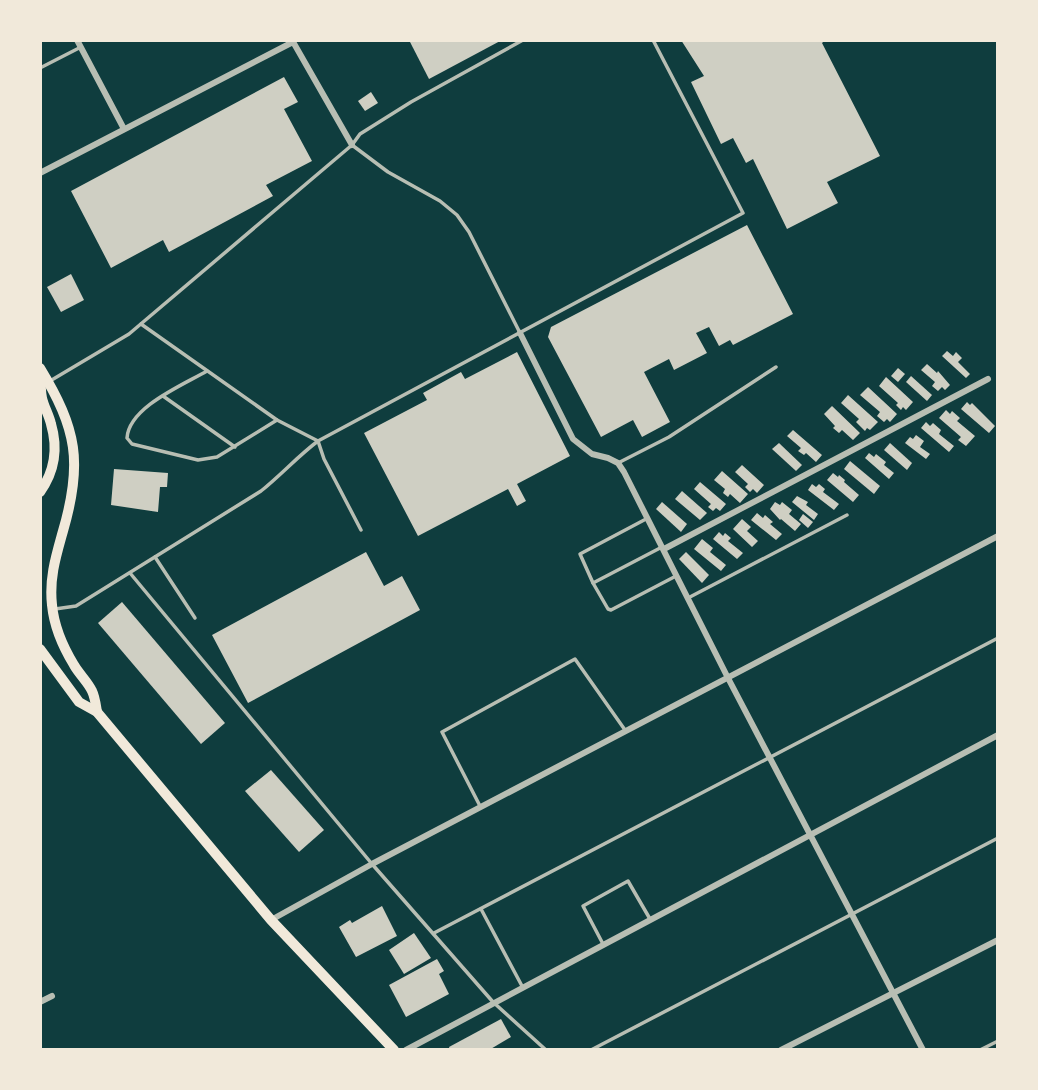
<svg xmlns="http://www.w3.org/2000/svg" width="1038" height="1090" viewBox="0 0 1038 1090" font-family="Inter,sans-serif">
  <style>
    .building { fill: #cfcfc3 }
    .lines { fill: none; stroke-linecap: round; stroke-linejoin: round }
    .service { stroke: #b8beb3; stroke-width: 3.5 }
    .minor { stroke: #b8beb3; stroke-width: 6 }
    .primary { stroke: #f1e9da; stroke-width: 10 }
  </style>
  <rect width="100%" height="100%" fill="#0f3d3e"/>
  <!-- building -->
  <g class="building">
    <path d="M409,40H502L429,79Z"/>
    <path d="M681,40H825L822,43L880,156L827,182L838,203L787,229L753,159L746,163L733,138L721,144L691,82L704,76Z"/>
    <path d="M284,77L298,102L284,109L312,161L266,185L273,196L169,252L163,240L111,268L71,191Z"/>
    <path d="M371,92L378,103L365,111L358,101Z"/>
    <path d="M747,225L793,314L733,345L730,340L719,346L709,327L696,333L707,353L674,370L669,359L644,372L670,422L642,437L633,420L601,437L548,337L551,327Z"/>
    <path d="M71,274L84,300L61,312L47,287Z"/>
    <path d="M947,351L953,356L956,352L962,358L958,362L970,374L966,378L942,356Z"/>
    <path d="M517,352L570,456L517,484L526,501L517,506L508,489L418,536L364,433L427,400L423,393L461,372L465,379Z"/>
    <path d="M927,364L937,373L938,371L950,385L945,390L942,387L938,391L932,386L935,382L921,370Z"/>
    <path d="M898,368L905,374L898,382L891,376Z"/>
    <path d="M911,376L932,395L927,401L906,382Z"/>
    <path d="M886,377L913,402L906,410L903,407L901,410L896,405L898,403L879,386Z"/>
    <path d="M868,387L897,414L890,422L887,419L884,422L877,416L880,412L860,395Z"/>
    <path d="M848,395L878,422L870,430L867,428L865,431L856,422L859,419L841,403Z"/>
    <path d="M967,402L970,405L972,403L995,426L989,433L961,409Z"/>
    <path d="M832,406L860,433L853,440L842,430L839,433L833,428L835,426L824,414Z"/>
    <path d="M946,410L950,414L952,411L960,418L957,421L975,436L966,446L958,440L961,437L939,418Z"/>
    <path d="M926,422L930,426L933,423L941,430L939,434L954,446L949,452L921,428Z"/>
    <path d="M793,430L822,455L816,462L806,453L804,455L798,451L801,448L787,436Z"/>
    <path d="M916,435L924,441L920,447L930,454L926,459L905,443L910,437L913,439Z"/>
    <path d="M779,443L802,465L796,471L772,449Z"/>
    <path d="M890,443L912,463L907,470L884,450Z"/>
    <path d="M869,453L874,457L876,454L886,462L884,465L894,473L889,479L865,458Z"/>
    <path d="M850,461L880,486L874,494L844,469Z"/>
    <path d="M742,465L764,485L757,493L753,489L750,492L745,487L748,484L735,472Z"/>
    <path d="M114,469L168,473L167,487H160L158,512L111,505Z"/>
    <path d="M722,471L748,494L740,503L730,494L728,497L723,493L725,489L714,480Z"/>
    <path d="M833,473L838,477L839,475L845,480L844,482L859,495L853,502L827,480Z"/>
    <path d="M700,482L726,504L720,511L716,508L713,511L708,507L711,504L694,489Z"/>
    <path d="M812,484L816,487L819,484L825,489L823,492L839,504L834,510L808,490Z"/>
    <path d="M682,491L707,513L700,520L675,499Z"/>
    <path d="M797,496L808,502L806,505L818,514L814,520L792,502Z"/>
    <path d="M662,502L687,524L681,532L656,509Z"/>
    <path d="M775,502L780,505L782,502L792,510L789,514L801,524L795,531L781,519L780,520L770,509Z"/>
    <path d="M757,513L763,518L765,515L773,522L770,524L782,534L776,540L751,520Z"/>
    <path d="M803,514L813,522L808,528L799,520Z"/>
    <path d="M742,519L751,527L747,531L758,541L752,547L733,529Z"/>
    <path d="M719,532L723,536L725,533L731,538L728,541L743,553L737,559L713,539Z"/>
    <path d="M702,539L713,548L710,552L726,565L721,571L694,549Z"/>
    <path d="M366,552L384,586L402,576L420,610L248,703L212,635Z"/>
    <path d="M686,552L709,575L702,583L679,559Z"/>
    <path d="M122,602L225,723L201,744L98,623Z"/>
    <path d="M271,770L324,830L299,852L245,791Z"/>
    <path d="M382,906L397,936L356,957L339,927L350,920L352,923Z"/>
    <path d="M414,933L431,958L404,974L389,950Z"/>
    <path d="M437,959L444,971L439,974L449,994L406,1017L389,985Z"/>
    <path d="M501,1019L511,1037L489,1050H450L449,1047Z"/>
  </g>
  <g class="lines">
    <!-- service -->
    <g class="service">
      <path d="M40,68L81,47"/>
      <path d="M352,145L388,172L440,201L457,215L469,232L520,333"/>
      <path d="M141,324L277,420L318,441L324,459L361,530"/>
      <path d="M207,371C183,385 129,407 127,438L132,444L198,460L217,457L277,420"/>
      <path d="M50,381L129,334L352,145L360,134L411,102L523,40"/>
      <path d="M163,396L235,447"/>
      <path d="M618,463L669,437L776,367"/>
      <path d="M662,547L593,583L608,609L611,610L676,576"/>
      <path d="M155,557L195,618"/>
      <path d="M130,573L372,864L493,1002L546,1050"/>
      <path d="M593,583L580,554L646,519"/>
      <path d="M688,598L847,515"/>
      <path d="M55,609L76,606L261,491C281,475 298,456 318,441L743,213L653,40"/>
      <path d="M480,806L442,732L575,659L625,730"/>
      <path d="M481,909L522,986"/>
      <path d="M434,933L998,638"/>
      <path d="M603,944L583,906L628,881L650,919"/>
      <path d="M591,1050L998,838"/>
      <path d="M980,1050L998,1041"/>
    </g>
    <!-- minor -->
    <g class="minor">
      <path d="M77,40L124,129"/>
      <path d="M292,40L352,145"/>
      <path d="M40,173L293,42"/>
      <path d="M520,333L573,439L592,454L608,458L618,463L624,472L728,678L923,1050"/>
      <path d="M664,549L988,379"/>
      <path d="M271,920L372,864L998,536"/>
      <path d="M40,1002L52,996"/>
      <path d="M406,1050L998,735"/>
      <path d="M781,1050L998,940"/>
    </g>
    <!-- primary -->
    <g class="primary">
      <path d="M40,368C77,429 83,463 63,531C56,556 49,578 52,605C54,626 63,647 74,665C79,674 88,682 92,691C95,697 96,706 97,712"/>
      <path d="M40,492C55,471 58,448 51,424C49,415 44,407 42,398C40,389 41,379 41,371"/>
      <path d="M40,649L79,702L97,712L271,920L394,1050"/>
    </g>
  </g>
  <!-- border -->
  <rect width="1038" height="1090" fill="none" stroke="#f1e9da" stroke-width="84"/>
</svg>
